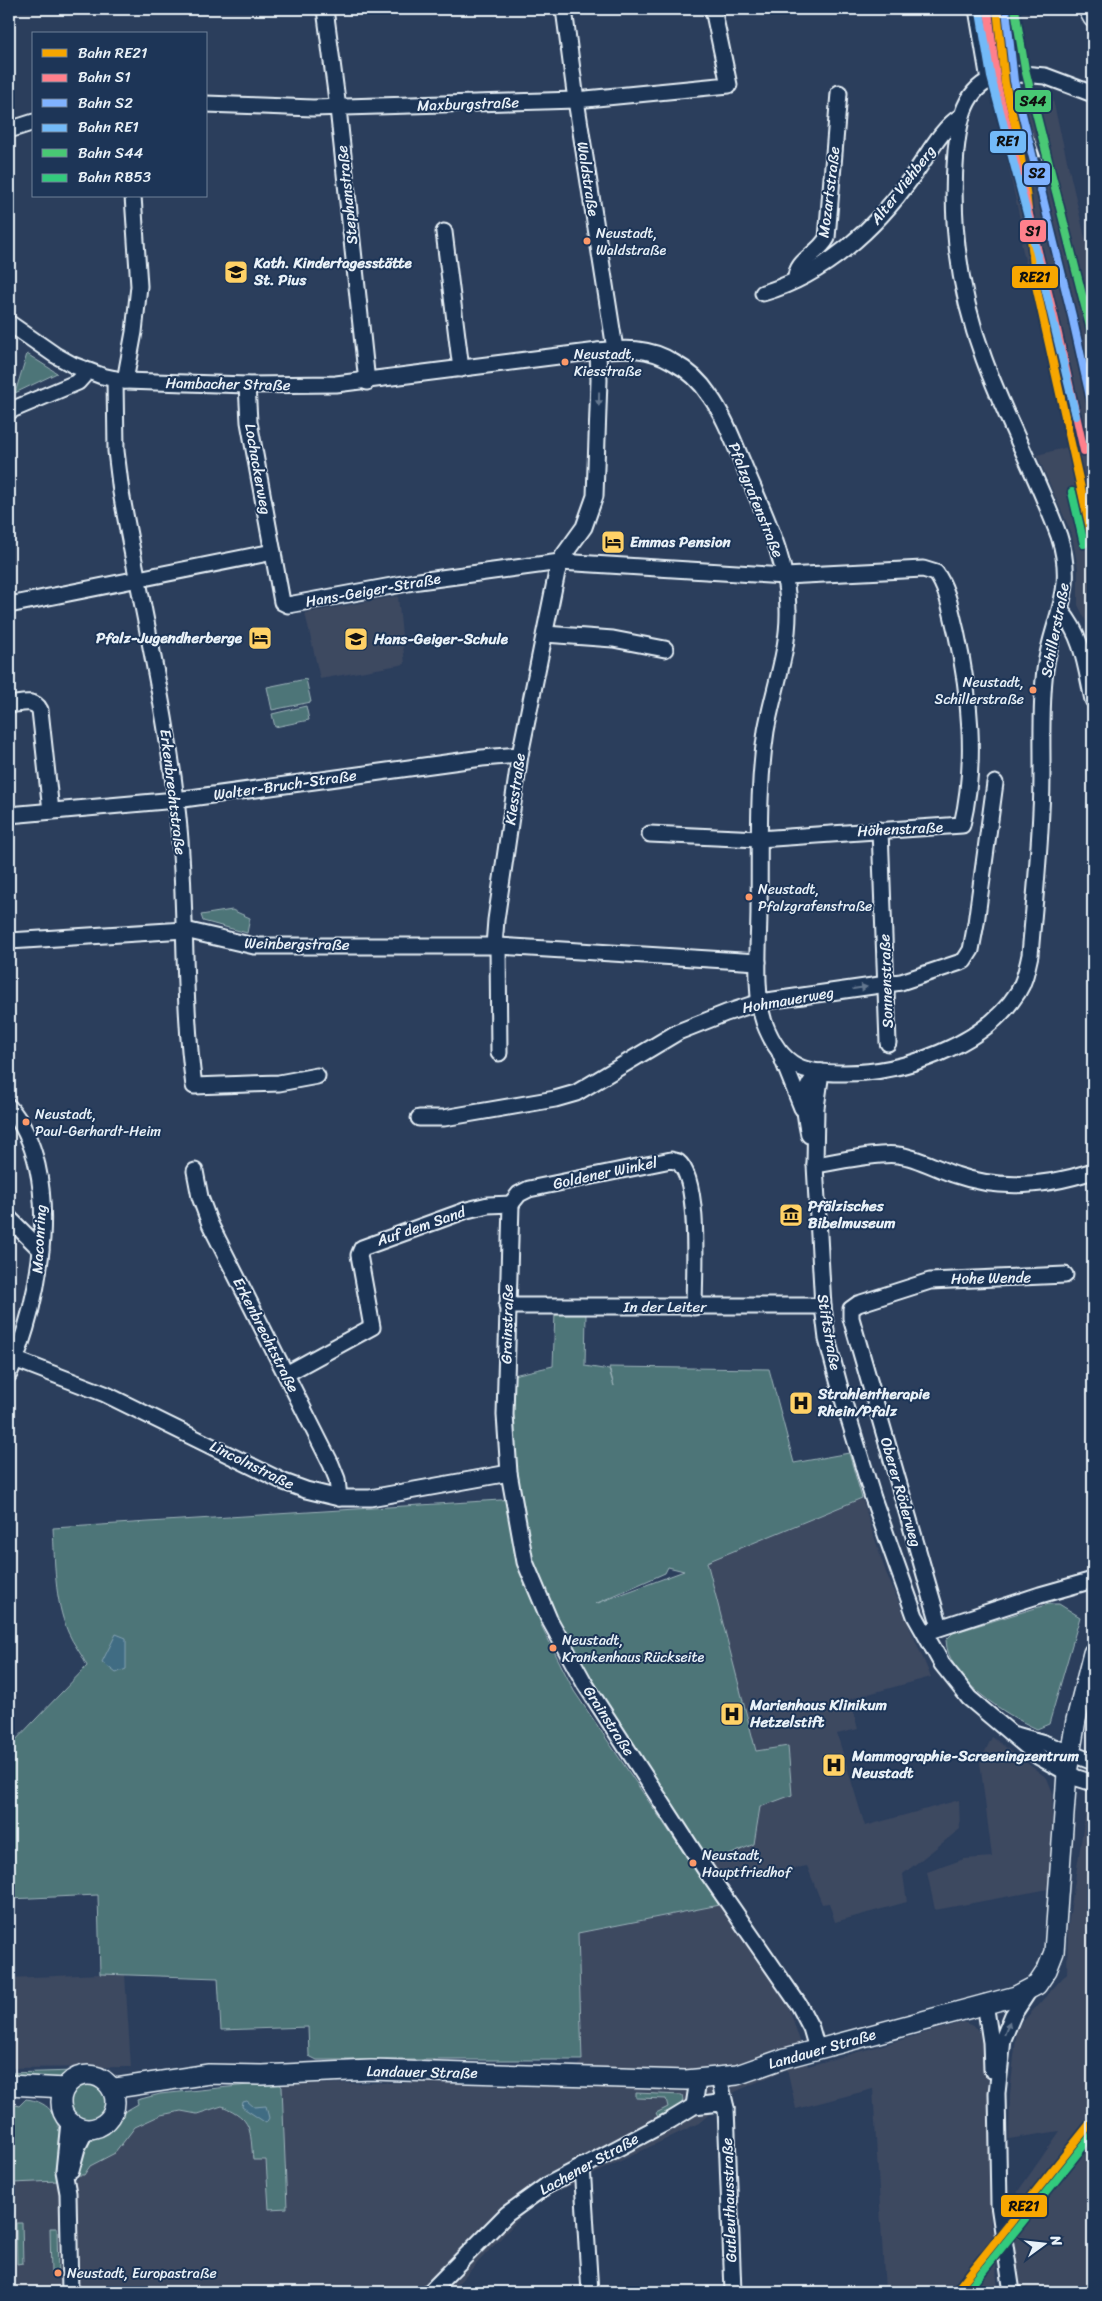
<svg xmlns="http://www.w3.org/2000/svg" width="1102" height="2301" viewBox="0 0 1102 2301" font-family="Sriracha,sans-serif">
  <style>
    .built { fill: #3c4861 }
    .green { fill: #4e7478; stroke: #9bb2b8; fill-rule: evenodd }
    .water { fill: #3f6c83; stroke: #83a1b2 }
    .lines { fill: none; stroke-linecap: round; stroke-linejoin: round }
    .minor-casing { stroke: #e8f1f8; stroke-width: 19 }
    .major-casing { stroke: #e8f1f8; stroke-width: 22 }
    .minor { stroke: #1d3557; stroke-width: 15 }
    .major { stroke: #1d3557; stroke-width: 19 }
    .rail-casing { stroke: #e8f1f8; stroke-width: 5 }
    .rail { stroke: #1d3557; stroke-width: 3; stroke-dasharray: 9; stroke-linecap: butt }
    .minor-bridge-casing { stroke: #e8f1f8; stroke-width: 19; stroke-linecap: butt }
    .minor-bridge { stroke: #1d3557; stroke-width: 15 }
    .rail-1-casing { stroke: #1d3557; stroke-width: 11 }
    .rail-2-casing { stroke: #1d3557; stroke-width: 11 }
    .rail-3-casing { stroke: #1d3557; stroke-width: 11 }
    .rail-4-casing { stroke: #1d3557; stroke-width: 11 }
    .rail-5-casing { stroke: #1d3557; stroke-width: 11 }
    .rail-6-casing { stroke: #1d3557; stroke-width: 11 }
    .rail-1 { stroke: #f7a600; stroke-width: 8 }
    .rail-2 { stroke: #ff808c; stroke-width: 8 }
    .rail-3 { stroke: #80b2ff; stroke-width: 8 }
    .rail-4 { stroke: #73baf8; stroke-width: 8 }
    .rail-5 { stroke: #48c974; stroke-width: 8 }
    .rail-6 { stroke: #33ca7d; stroke-width: 8 }
    .oneway { fill: #64778f }
    .bus-dot { fill: #fc9868; stroke: #1d3557; stroke-width: 2 }
    .labels { text-anchor: middle; dominant-baseline: central; stroke-width: 4; stroke-linejoin: round; paint-order: stroke }
    .bus-label { font-size: 14px; fill: #e8f1f8; stroke: #1d3557; text-anchor: start }
    .street-label { font-size: 15px; fill: #e8f1f8; stroke: #1d3557 }
    .poi-label { font-size: 15px; font-weight: bold; fill: #e8f1f8; stroke: #1d3557; text-anchor: start }
    .line-badge { stroke: #1d3557; stroke-width: 2 }
    .pale-badge-label { font-size: 14px; text-anchor: middle; font-weight: bold; fill: #111 }
  </style>
  <rect width="100%" height="100%" fill="#2b3e5c"/>
  <filter id="ink" filterUnits="userSpaceOnUse"><feTurbulence type="fractalNoise" baseFrequency=".02" numOctaves="2"/><feDisplacementMap in="SourceGraphic" scale="10" xChannelSelector="R" yChannelSelector="G"/><feConvolveMatrix kernelMatrix="1 2 1 2 8 2 1 2 1" color-interpolation-filters="sRGB"/></filter>
  <g filter="url(#ink)">
    <!-- built -->
    <g class="built">
      <path d="M986,9H1008L1019,62L995,65Z"/>
      <path d="M1028,86L1052,96L1093,272V647L1089,627L1078,605V568L1072,535L1037,455L1068,447L1021,243L1025,241L1022,238L1023,233L1005,151H1007L998,91Z"/>
      <path d="M398,596L405,664L320,679L305,613Z"/>
      <path d="M862,1498L885,1570L931,1677L850,1699L858,1729L837,1734L865,1826L959,1800L960,1829L903,1874L907,1902L835,1922L829,1903L822,1904L807,1866L720,1884L696,1841L685,1571Z"/>
      <path d="M992,1737L1047,1778L1053,1793L1049,1889L935,1910L927,1872L964,1859L992,1857L980,1762Z"/>
      <path d="M1093,1803V2292H1025L1021,2289L1011,2245L996,2266L998,2292H885L873,2089L796,2109L787,2069L735,2092L699,2123L534,2203L450,2292H9V2183L78,2179L80,2167L95,2138L174,2097L280,2084L447,2082L503,2086H566L582,2060L578,1933L719,1905L789,2007L808,2066L964,2022L977,2028L984,2037L988,2045L991,2230L1060,2131L1009,2139L1010,2094L1017,2028L1067,1973L1068,1925L1086,1810Z"/>
      <path d="M100,1974H125L131,2067L9,2068V1978Z"/>
    </g>
    <!-- green -->
    <g class="green">
      <path d="M27,354L57,373L15,393Z"/>
      <path d="M306,679L311,702L272,710L267,687Z"/>
      <path d="M306,706L309,720L275,727L272,714Z"/>
      <path d="M232,910L250,918L247,933L203,921L201,915Z"/>
      <path d="M555,1313L586,1314L585,1366L609,1370L614,1386L609,1367L769,1369L794,1463L849,1453L862,1498L707,1562L756,1751L788,1746L792,1795L760,1807L754,1844L709,1864L589,1682L558,1618L540,1623L574,1691L719,1905L578,1933L582,2060H317L309,2056L308,2027L221,2030L218,1978L100,1974L98,1895L9,1899V1747L87,1666C82,1654 73,1644 68,1632C54,1599 55,1563 53,1528L516,1499L509,1376L553,1366ZM668,1567L684,1571L595,1604L665,1573Z"/>
      <path d="M1049,1604H1059L1080,1617L1049,1724L1037,1729C1006,1715 947,1679 946,1640L953,1633Z"/>
      <path d="M74,2071L71,2077L59,2083L9,2077V2073Z"/>
      <path d="M278,2082L282,2087L287,2208L269,2209L266,2160H253C250,2130 253,2119 222,2106L197,2114L181,2111L161,2115L135,2127L115,2153L90,2166L84,2175H78L84,2148L92,2140L111,2131L124,2112L138,2104L137,2100L160,2094Z"/>
      <circle cx="87" cy="2103" r="21"/>
      <path d="M636,2093L682,2095L683,2100L681,2105L658,2117L656,2113L668,2107L666,2099L636,2098Z"/>
      <path d="M26,2099C70,2104 59,2149 58,2181L13,2183L14,2140L9,2139V2103L19,2106Z"/>
      <path d="M16,2223H22L23,2263L17,2264Z"/>
      <path d="M50,2228H57L58,2276H51Z"/>
    </g>
    <!-- water -->
    <g class="water">
      <path d="M116,1634L126,1638V1669L116,1673L102,1662Z"/>
      <path d="M247,2101L254,2107L266,2106L269,2118L266,2123L242,2107L243,2102Z"/>
    </g>
    <g class="lines">
      <!-- minor casing -->
      <g class="minor-casing">
        <g id="minor">
          <path d="M325,9L338,108L367,382"/>
          <path d="M564,9L576,100L615,349"/>
          <path d="M977,9L989,80"/>
          <path d="M1022,74L1045,76L1093,94"/>
          <path d="M206,104L313,108L576,100L729,85L713,9"/>
          <path d="M9,130L34,122"/>
          <path d="M444,232L461,369"/>
          <path d="M796,280C795,260 818,255 827,238L839,93"/>
          <path d="M763,293C825,275 876,228 912,177C925,160 942,127 960,117"/>
          <path d="M9,323L55,355L73,365L102,376L125,381L247,385L336,384L598,351C625,348 649,347 673,362C688,370 701,382 710,396C725,417 734,443 744,466C763,512 788,559 788,610C789,651 773,691 766,731C757,790 760,850 759,910C759,942 754,992 764,1022C770,1038 781,1058 797,1066C809,1072 827,1073 841,1073C901,1074 984,1046 1018,992C1025,981 1027,968 1030,955C1034,907 1039,859 1041,811C1044,764 1039,717 1045,670C1052,618 1077,592 1059,536C1037,476 1006,419 984,359C959,292 950,221 956,151C959,121 964,88 997,77"/>
          <path d="M115,379L116,451L121,492C139,594 164,697 176,800C188,895 181,992 194,1086L279,1083L317,1076"/>
          <path d="M125,381L134,332L139,286L133,196"/>
          <path d="M247,385L249,422L282,602L288,605L419,581L560,562L785,576L923,569L936,573C948,589 951,612 956,631C970,695 977,761 962,825L759,839L650,834"/>
          <path d="M9,411L78,382L87,372"/>
          <path d="M9,605L273,552"/>
          <path d="M1061,611C1083,636 1086,668 1093,700"/>
          <path d="M545,634L613,639L665,649"/>
          <path d="M9,705C20,704 34,698 40,710L51,811"/>
          <path d="M9,815L176,800L482,758L520,755"/>
          <path d="M880,830L888,1043"/>
          <path d="M9,941L185,930L254,946H498L758,962"/>
          <path d="M494,946L496,920L520,755L557,572L563,556L584,527L595,496L599,380L598,351"/>
          <path d="M498,946L499,1053"/>
          <path d="M780,1053L802,1108"/>
          <path d="M821,1072L816,1108L815,1165L823,1306L827,1339L844,1403L873,1498L915,1616L942,1664L969,1698L1039,1757L1077,1778L1093,1783"/>
          <path d="M9,1107C65,1171 41,1303 9,1374"/>
          <path d="M419,1118H444L555,1099L576,1093L678,1032L726,1013L760,1002L901,982L964,961L971,950L976,923L995,783"/>
          <path d="M809,1135C804,1112 799,1087 821,1072"/>
          <path d="M815,1165C836,1162 879,1152 898,1155C917,1157 937,1169 956,1175C1002,1191 1048,1186 1093,1171"/>
          <path d="M195,1171L200,1197L210,1224L331,1464L337,1479L339,1498"/>
          <path d="M511,1204L505,1415L509,1473L525,1562L549,1619L585,1684L705,1869L799,2005L811,2028L817,2049"/>
          <path d="M511,1204L519,1194L529,1189L671,1160C673,1161 676,1161 678,1162C701,1179 694,1279 694,1307"/>
          <path d="M9,1218L41,1250"/>
          <path d="M507,1306H823"/>
          <path d="M9,1357L105,1394L284,1482L306,1490L339,1498H370L509,1473"/>
          <path d="M286,1374L372,1327L359,1255L362,1248L467,1210L488,1205L511,1204"/>
          <path d="M940,1627L851,1318V1309L858,1304L930,1281L1065,1275"/>
          <path d="M930,1631L1040,1595L1093,1580"/>
          <path d="M1016,1735L1044,1743L1093,1762"/>
          <path d="M985,2003L991,2042L992,2070"/>
          <path d="M719,2078L726,2108L733,2292"/>
          <path d="M694,2106L698,2080"/>
          <path d="M69,2122L64,2171L68,2193L70,2292"/>
          <path d="M582,2166L590,2292"/>
          <path d="M71,2170L77,2148L86,2130"/>
          <path d="M430,2292L507,2214L546,2186L671,2120L694,2106L719,2103L726,2108"/>
          <path d="M1012,2292L999,2205L997,2093L1003,2039L1013,2015L1030,1989"/>
        </g>
      </g>
      <!-- major casing -->
      <g class="major-casing">
        <g id="major">
          <path d="M1088,9L1093,18"/>
          <circle cx="88" cy="2102" r="27"/>
          <path d="M9,2085L65,2088"/>
          <path d="M110,2086L116,2088L209,2074L262,2075L371,2070L686,2080L737,2075L785,2058L1016,1996L1037,1985L1047,1970L1054,1952L1067,1773L1076,1720L1093,1653"/>
        </g>
      </g>
      <!-- minor -->
      <use href="#minor" class="minor"/>
      <!-- major -->
      <use href="#major" class="major"/>
      <!-- rail casing -->
      <g class="rail-casing">
        <path id="rail" d="M1008,73L1041,163"/>
      </g>
      <!-- rail -->
      <use href="#rail" class="rail"/>
      <!-- minor-bridge casing -->
      <g class="minor-bridge-casing">
        <path id="minor-bridge" d="M997,77L1022,74"/>
      </g>
      <!-- minor-bridge -->
      <use href="#minor-bridge" class="minor-bridge"/>
      <!-- rail-1 casing -->
      <g class="rail-1-casing">
        <g id="rail-1">
          <path d="M997,9L1005,83L1018,138L1026,191L1036,286L1093,542"/>
          <path d="M955,2292L1093,2120"/>
        </g>
      </g>
      <!-- rail-2 casing -->
      <g class="rail-2-casing">
        <path id="rail-2" d="M988,10L997,85L1055,320L1084,451"/>
      </g>
      <!-- rail-3 casing -->
      <g class="rail-3-casing">
        <path id="rail-3" d="M1006,9L1014,81L1072,316L1093,410"/>
      </g>
      <!-- rail-4 casing -->
      <g class="rail-4-casing">
        <path id="rail-4" d="M980,12L991,77L1030,225L1076,416"/>
      </g>
      <!-- rail-5 casing -->
      <g class="rail-5-casing">
        <path id="rail-5" d="M1015,9L1025,69L1093,338"/>
      </g>
      <!-- rail-6 casing -->
      <g class="rail-6-casing">
        <g id="rail-6">
          <path d="M1072,492L1084,544"/>
          <path d="M966,2292L1093,2134"/>
        </g>
      </g>
      <!-- rail-1 -->
      <use href="#rail-1" class="rail-1"/>
      <!-- rail-2 -->
      <use href="#rail-2" class="rail-2"/>
      <!-- rail-3 -->
      <use href="#rail-3" class="rail-3"/>
      <!-- rail-4 -->
      <use href="#rail-4" class="rail-4"/>
      <!-- rail-5 -->
      <use href="#rail-5" class="rail-5"/>
      <!-- rail-6 -->
      <use href="#rail-6" class="rail-6"/>
    </g>
    <!-- one-way arrows -->
    <defs><path id="oneway-solid" d="M-6-.8H1V-3.2L6.5 0L1 3.2V.8H-6Z" transform="scale(1.25)"/></defs>
    <g class="oneway">
      <use href="#oneway-solid" transform="translate(599 399) rotate(91)"/>
      <use href="#oneway-solid" transform="translate(860 988) rotate(-8)"/>
      <use href="#oneway-solid" transform="translate(1007 2028) rotate(-68)"/>
    </g>
  </g>
  <!-- icons -->
  <defs>
    <g id="school-square" transform="scale(1.25)"><rect x="-9" y="-9" width="18" height="18" rx="4" fill="#ffd166" stroke="#1d3557"/><path d="M0-5L7-2L0 1L-7-2ZM-4 1L0 2.5L4 1V4Q0 6-4 4Z" fill="#111"/></g>
    <g id="hotel-square" transform="scale(1.25)"><rect x="-9" y="-9" width="18" height="18" rx="4" fill="#ffd166" stroke="#1d3557"/><path d="M-6-4.5h1.5V1H6V5H4.5V3h-9V5H-6ZM-4 0a1.8 1.8 0 1 1 3.6 0ZM.5 0V-2.5h3Q6-2.5 6 0Z" fill="#111"/></g>
    <g id="museum-square" transform="scale(1.25)"><rect x="-9" y="-9" width="18" height="18" rx="4" fill="#ffd166" stroke="#1d3557"/><path d="M0-6L6-3V-2H-6V-3ZM-5-1h2V3h-2ZM-1-1h2V3h-2ZM3-1h2V3H3ZM-6 4H6V6H-6Z" fill="#111"/></g>
    <g id="hospital-square" transform="scale(1.25)"><rect x="-9" y="-9" width="18" height="18" rx="4" fill="#ffd166" stroke="#1d3557"/><path d="M-5-5h3v3.5h4V-5h3V5h-3V1.5h-4V5h-3Z" fill="#111"/></g>
  </defs>
  <g fill-rule="evenodd">
    <use href="#school-square" x="236" y="272"/>
    <use href="#hotel-square" x="613" y="542"/>
    <use href="#hotel-square" x="260" y="638"/>
    <use href="#school-square" x="356" y="639"/>
    <use href="#museum-square" x="791" y="1215"/>
    <use href="#hospital-square" x="801" y="1403"/>
    <use href="#hospital-square" x="732" y="1714"/>
    <use href="#hospital-square" x="834" y="1765"/>
  </g>
  <!-- markers -->
  <g class="bus-dot">
    <circle cx="587" cy="241" r="4.5"/>
    <circle cx="565" cy="362" r="4.5"/>
    <circle cx="1033" cy="690" r="4.5"/>
    <circle cx="749" cy="897" r="4.5"/>
    <circle cx="26" cy="1122" r="4.5"/>
    <circle cx="553" cy="1648" r="4.5"/>
    <circle cx="693" cy="1863" r="4.5"/>
    <circle cx="58" cy="2273" r="4.5"/>
  </g>
  <g class="labels">
    <!-- bus labels -->
    <g class="bus-label">
      <text x="596" y="233">Neustadt,<tspan x="596" dy="17">Waldstraße</tspan></text>
      <text x="574" y="354">Neustadt,<tspan x="574" dy="17">Kiesstraße</tspan></text>
      <text x="1024" y="682" text-anchor="end">Neustadt,<tspan x="1024" dy="17">Schillerstraße</tspan></text>
      <text x="758" y="889">Neustadt,<tspan x="758" dy="17">Pfalzgrafenstraße</tspan></text>
      <text x="35" y="1114">Neustadt,<tspan x="35" dy="17">Paul-Gerhardt-Heim</tspan></text>
      <text x="562" y="1640">Neustadt,<tspan x="562" dy="17">Krankenhaus Rückseite</tspan></text>
      <text x="702" y="1855">Neustadt,<tspan x="702" dy="17">Hauptfriedhof</tspan></text>
      <text x="67" y="2273">Neustadt, Europastraße</text>
    </g>
    <!-- street labels -->
    <g class="street-label">
      <text transform="translate(468 104) rotate(-2)">Maxburgstraße</text>
      <text transform="translate(588 179) rotate(81)">Waldstraße</text>
      <text transform="translate(903 185) rotate(-52)">Alter Viehberg</text>
      <text transform="translate(829 192) rotate(-83)">Mozartstraße</text>
      <text transform="translate(347 195) rotate(-96)">Stephanstraße</text>
      <text transform="translate(228 384) rotate(1)">Hambacher Straße</text>
      <text transform="translate(258 469) rotate(80)">Lochackerweg</text>
      <text transform="translate(756 500) rotate(68)">Pfalzgrafenstraße</text>
      <text transform="translate(373 590) rotate(-10)">Hans-Geiger-Straße</text>
      <text transform="translate(1055 630) rotate(-79)">Schillerstraße</text>
      <text transform="translate(285 785) rotate(-8)">Walter-Bruch-Straße</text>
      <text transform="translate(515 789) rotate(-82)">Kiesstraße</text>
      <text transform="translate(173 792) rotate(83)">Erkenbrechtstraße</text>
      <text transform="translate(900 829) rotate(-3)">Höhenstraße</text>
      <text transform="translate(297 944) rotate(1)">Weinbergstraße</text>
      <text transform="translate(886 981) rotate(-92)">Sonnenstraße</text>
      <text transform="translate(788 1000) rotate(-10)">Hohmauerweg</text>
      <text transform="translate(605 1173) rotate(-12)">Goldener Winkel</text>
      <text transform="translate(421 1226) rotate(-19)">Auf dem Sand</text>
      <text transform="translate(39 1239) rotate(-87)">Maconring</text>
      <text transform="translate(991 1278) rotate(-1)">Hohe Wende</text>
      <text x="665" y="1307">In der Leiter</text>
      <text transform="translate(507 1324) rotate(-89)">Grainstraße</text>
      <text transform="translate(829 1332) rotate(80)">Stiftstraße</text>
      <text transform="translate(266 1335) rotate(63)">Erkenbrechtstraße</text>
      <text transform="translate(252 1465) rotate(26)">Lincolnstraße</text>
      <text transform="translate(901 1492) rotate(74)">Oberer Röderweg</text>
      <text transform="translate(609 1721) rotate(57)">Grainstraße</text>
      <text transform="translate(822 2049) rotate(-16)">Landauer Straße</text>
      <text transform="translate(422 2072) rotate(1)">Landauer Straße</text>
      <text transform="translate(589 2164) rotate(-29)">Lachener Straße</text>
      <text transform="translate(729 2200) rotate(-92)">Gutleuthausstraße</text>
    </g>
    <!-- poi labels -->
    <g class="poi-label">
      <text x="254" y="263">Kath. Kindertagesstätte<tspan x="254" dy="17">St. Pius</tspan></text>
      <text x="630" y="542">Emmas Pension</text>
      <text x="242" y="638" text-anchor="end">Pfalz-Jugendherberge</text>
      <text x="374" y="639">Hans-Geiger-Schule</text>
      <text x="808" y="1206">Pfälzisches<tspan x="808" dy="17">Bibelmuseum</tspan></text>
      <text x="818" y="1394">Strahlentherapie<tspan x="818" dy="17">Rhein/Pfalz</tspan></text>
      <text x="750" y="1705">Marienhaus Klinikum<tspan x="750" dy="17">Hetzelstift</tspan></text>
      <text x="852" y="1756">Mammographie-Screeningzentrum<tspan x="852" dy="17">Neustadt</tspan></text>
    </g>
  </g>
  <g class="line-badge">
    <rect x="1014" y="89" width="38" height="24" rx="5" fill="#48c974"/>
    <rect x="989" y="130" width="38" height="24" rx="5" fill="#73baf8"/>
    <rect x="1023" y="162" width="28" height="24" rx="5" fill="#80b2ff"/>
    <rect x="1019" y="219" width="28" height="24" rx="5" fill="#ff808c"/>
    <rect x="1011" y="265" width="48" height="24" rx="5" fill="#f7a600"/>
    <rect x="1000" y="2194" width="48" height="24" rx="5" fill="#f7a600"/>
  </g>
  <g class="pale-badge-label">
    <text x="1033" y="106">S44</text>
    <text x="1008" y="146">RE1</text>
    <text x="1037" y="178">S2</text>
    <text x="1033" y="236">S1</text>
    <text x="1035" y="282">RE21</text>
    <text x="1024" y="2211">RE21</text>
  </g>
  <!-- margin -->
  <rect width="1102" height="2301" fill="none" stroke="#1d3557" stroke-width="30"/>
  <rect x="15" y="15" width="1072" height="2271" fill="none" stroke="#e8f1f8" stroke-width="2" filter="url(#ink)"/>
  <!-- legend -->
  <rect x="32" y="32" width="175" height="165" fill="#1d3557" stroke="#6e8097"/>
  <rect x="42" y="49" width="25" height="8" fill="#f7a600" stroke="#6e8097"/>
  <text x="78" y="58" font-size="15" fill="#e8f1f8">Bahn RE21</text>
  <rect x="42" y="74" width="25" height="8" fill="#ff808c" stroke="#6e8097"/>
  <text x="78" y="82" font-size="15" fill="#e8f1f8">Bahn S1</text>
  <rect x="42" y="99" width="25" height="8" fill="#80b2ff" stroke="#6e8097"/>
  <text x="78" y="108" font-size="15" fill="#e8f1f8">Bahn S2</text>
  <rect x="42" y="124" width="25" height="8" fill="#73baf8" stroke="#6e8097"/>
  <text x="78" y="132" font-size="15" fill="#e8f1f8">Bahn RE1</text>
  <rect x="42" y="149" width="25" height="8" fill="#48c974" stroke="#6e8097"/>
  <text x="78" y="158" font-size="15" fill="#e8f1f8">Bahn S44</text>
  <rect x="42" y="174" width="25" height="8" fill="#33ca7d" stroke="#6e8097"/>
  <text x="78" y="182" font-size="15" fill="#e8f1f8">Bahn RB53</text>
  <!-- north arrow -->
  <g transform="translate(1044 2244) rotate(75)" stroke="#1d3557" stroke-width="4" paint-order="stroke">
  <path d="M0-4L9 19L0 12L-9 19Z" fill="#e8f1f8"/>
  <text y="-8" font-size="14" font-weight="bold" text-anchor="middle" fill="#e8f1f8">N</text>
  </g>
</svg>
